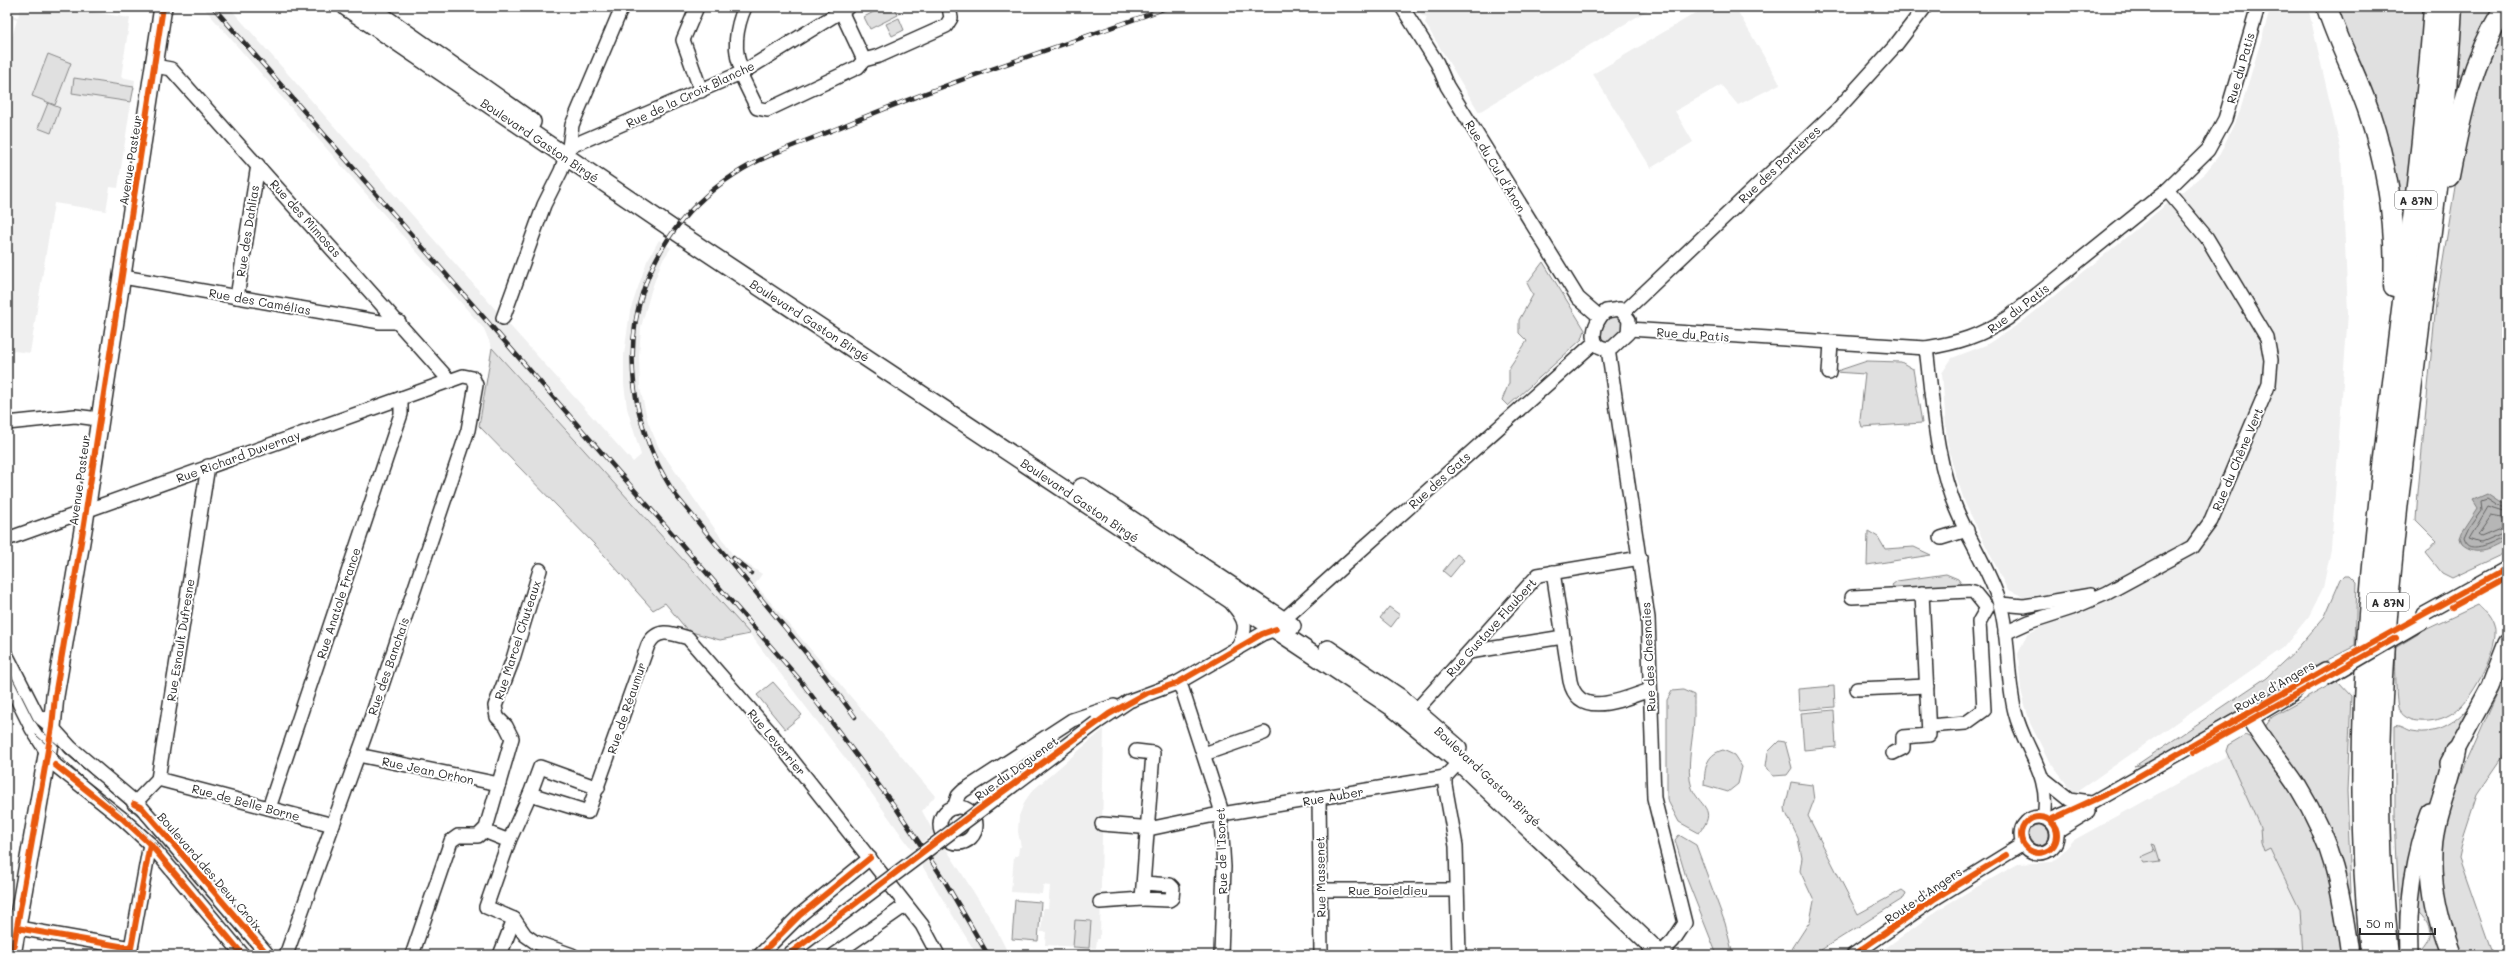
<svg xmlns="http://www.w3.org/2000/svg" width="2514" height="962" viewBox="0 0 2514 962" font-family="Mali,sans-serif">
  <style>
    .built { fill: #efefef }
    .green { fill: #e0e0e0; stroke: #868686 }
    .water { fill: #b6b6b6; stroke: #7e7e7e }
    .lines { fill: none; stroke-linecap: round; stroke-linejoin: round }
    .shore { stroke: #636363; stroke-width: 1 }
    .minor-casing { stroke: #2b2b2b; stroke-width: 16 }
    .major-casing { stroke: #2b2b2b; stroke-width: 20 }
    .highway-casing { stroke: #2b2b2b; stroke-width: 23 }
    .minor { stroke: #fff; stroke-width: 13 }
    .major { stroke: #fff; stroke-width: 17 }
    .highway { stroke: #fff; stroke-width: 20 }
    .tram { stroke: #2b2b2b; stroke-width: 1 }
    .rail-casing { stroke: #2b2b2b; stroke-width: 4.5 }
    .rail { stroke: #fff; stroke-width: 3; stroke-dasharray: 9; stroke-linecap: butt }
    .minor-bridge-casing { stroke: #2b2b2b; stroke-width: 16; stroke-linecap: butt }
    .minor-bridge { stroke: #fff; stroke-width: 13 }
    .cycleway-casing { stroke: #fff; stroke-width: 8 }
    .cycleway { stroke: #e8590c; stroke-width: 6 }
    .labels { text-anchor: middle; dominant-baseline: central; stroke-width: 4; stroke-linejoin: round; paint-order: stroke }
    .shield { fill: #fff; stroke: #6b6b6b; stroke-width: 1 }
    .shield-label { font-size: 11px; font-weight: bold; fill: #2b2b2b }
    .street-label { font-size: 12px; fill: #2b2b2b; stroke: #fff }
  </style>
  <rect width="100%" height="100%" fill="#fff"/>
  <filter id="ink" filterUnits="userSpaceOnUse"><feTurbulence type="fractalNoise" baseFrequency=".025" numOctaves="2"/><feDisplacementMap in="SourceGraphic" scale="8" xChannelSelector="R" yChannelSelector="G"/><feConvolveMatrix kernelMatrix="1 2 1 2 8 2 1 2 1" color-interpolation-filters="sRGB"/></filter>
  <g filter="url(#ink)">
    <!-- built -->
    <g class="built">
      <path d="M21,7H87L86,11L130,18L121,77L135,80L134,87L75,78L72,93L131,102L118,188L110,187L106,211L54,203L30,353L7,350V54L17,20L7,17V13L18,17Z"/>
      <path d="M203,7H229L503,318L633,462L641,455L627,408L624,384V355L630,311L647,261L659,240L671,248L662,261L651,291L641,327L639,356L640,388L648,422L659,448L733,555L762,574L755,584L935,796L922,811L934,833L912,850L862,780L750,634L492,348L484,329Z"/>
      <path d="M1424,7H1653L1479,112L1425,23L1427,17L1420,15Z"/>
      <path d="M1706,7H1735L1780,84L1738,105L1721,85L1675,111L1693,142L1651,168L1593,74Z"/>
      <path d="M2271,7H2308L2341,151L2348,313L2331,549L2323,588L2309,616L2283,648L2078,791H2072L2049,761L2030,723L2021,690L2018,654L2027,634L2065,616L2056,593L2024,597L2007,589L1965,503L1952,463L1947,440L1942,373L1952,358L1986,345L2022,322L2205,173L2220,154L2240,111Z"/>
      <path d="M1104,729L1100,939H1097L1096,948L1045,945L1046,932H1041L1043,908H1048L1050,886L1043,885L1042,894L1011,892L1014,856H1018L1019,847H1021L1018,832L1019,816L1025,801L1032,791Z"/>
      <path d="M2241,748L2287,819L2307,955H1876L1941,908L1973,889L2018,864L2053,862L2074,840Z"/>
      <path d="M945,847L992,921L1009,955H977L921,864Z"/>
    </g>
    <!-- green -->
    <g class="green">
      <path d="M883,7H894L898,15L870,29L864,17Z"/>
      <path d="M2332,7H2426L2402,228Z"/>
      <path d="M2462,7H2500L2455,106Z"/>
      <path d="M899,18L904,30L892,36L886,24Z"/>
      <path d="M2507,18V552L2452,578L2442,573L2426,553L2437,541L2416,520L2418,492L2436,304L2460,156L2480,70Z"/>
      <path d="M48,54L71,63L55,105L32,96Z"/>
      <path d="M74,78L134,87L131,102L72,93Z"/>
      <path d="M48,103L60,108L51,133L38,128Z"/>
      <path d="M1543,262L1585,330L1582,339L1508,406L1502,400L1509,383V368L1527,341L1519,333V320L1533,295L1527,283Z"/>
      <path d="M1617,316L1622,321V328L1611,341L1605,342C1596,336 1601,328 1605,320Z"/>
      <path d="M492,348L750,634L720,640L688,631L665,603L653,610L596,546L479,426Z"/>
      <path d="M1867,361L1901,362L1913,369L1922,423L1862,427L1860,420L1865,374L1834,372Z"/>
      <path d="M1868,531L1878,537L1885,549L1914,547L1931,555L1867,565Z"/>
      <path d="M1457,554L1464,560L1450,577L1443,571Z"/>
      <path d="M1946,574L1958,579L1964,587L1895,590L1892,585L1897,581Z"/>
      <path d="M2345,575H2350L2357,582L2355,646L2312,668L2146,764L2135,766L2267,677L2296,650L2325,616L2341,579Z"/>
      <path d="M2478,605C2488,611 2496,623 2495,635C2494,657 2472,700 2454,712C2444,719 2432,722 2419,721C2412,721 2403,718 2399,711C2395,705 2396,660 2395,648L2423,631Z"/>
      <path d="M1389,607L1400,615L1391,627L1380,618Z"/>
      <path d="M2507,672V751L2477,795L2464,835L2459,858L2493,955H2458L2451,935L2438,864L2448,804Z"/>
      <path d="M2337,681L2351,696L2347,791L2351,893L2346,897L2265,727L2272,717Z"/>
      <path d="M773,682L802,715L785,729L757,695Z"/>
      <path d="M1834,686L1835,707L1799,710L1798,689Z"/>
      <path d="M1683,690L1694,695C1694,702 1694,709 1694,717C1694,737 1685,768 1692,788C1699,806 1719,809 1699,833L1679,822L1667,799V700L1672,691Z"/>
      <path d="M2478,695L2432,793L2416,845L2402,939H2400L2395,814V726C2400,724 2407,730 2412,731C2442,737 2462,717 2478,695Z"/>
      <path d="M1834,710L1836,747L1804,750L1801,713Z"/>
      <path d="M2245,735L2255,740L2288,782L2328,862L2342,952L2340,955H2303L2300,910L2270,848L2264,851L2261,842L2260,827L2226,751L2228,745Z"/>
      <path d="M1779,741L1785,742L1792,768L1787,775L1773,776L1766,766L1768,752Z"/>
      <path d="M1723,750L1734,755L1742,767L1738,784L1728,792L1704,785C1705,769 1705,755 1723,750Z"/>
      <path d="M1791,782L1812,785L1814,800L1808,816L1858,914L1902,890L1906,893L1904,898L1813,955H1788L1810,921L1814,901L1800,871L1802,858L1798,838L1786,813L1785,808Z"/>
      <circle cx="2039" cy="835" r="10"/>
      <path d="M1679,835L1696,845L1725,923L1732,951L1737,955H1717L1686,877L1675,840Z"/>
      <path d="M2152,844L2155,845L2160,861L2145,863L2141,857L2155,851Z"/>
      <path d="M2420,875H2424L2446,955H2416C2434,939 2434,925 2416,909Z"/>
      <path d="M1015,900L1041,902L1038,941L1012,939Z"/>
      <path d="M1075,920L1091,921L1089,948L1073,947Z"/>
    </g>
    <!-- water -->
    <path class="water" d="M2487,494L2499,502L2507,504V540C2492,548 2477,558 2462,545L2460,539L2463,531L2478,508L2473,500Z"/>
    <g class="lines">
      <!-- shore -->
      <g class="shore">
        <path d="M2507,508L2498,506L2487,499L2481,501L2482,510L2469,528L2464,539C2470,560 2496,538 2507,537"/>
        <path d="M2507,513L2488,507L2469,539L2481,543L2507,532"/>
        <path d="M2507,519L2491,516L2478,535L2481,537L2507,526"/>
      </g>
      <!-- minor casing -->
      <g class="minor-casing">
        <g id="minor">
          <path d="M697,7L683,40L701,91"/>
          <path d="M1402,7L1437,63L1447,86L1578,298L1600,317"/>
          <path d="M841,11L864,60"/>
          <path d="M155,66L171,69L450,381"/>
          <path d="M743,72C732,52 736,27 745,7"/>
          <path d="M740,73L757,108L767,110L858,67L864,60L879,56L946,26L951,18L949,7"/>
          <path d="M569,147L743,72L848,7"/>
          <path d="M123,277L380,322H399"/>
          <path d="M237,297L258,165"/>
          <path d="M1620,309L1629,320L1628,333L1612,348C1586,352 1592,322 1606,311Z"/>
          <path d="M1624,312L1837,110L1895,46L1925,7"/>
          <path d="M503,318L544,205L561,171L569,147L572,125L622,7"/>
          <path d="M1629,329L1926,348C1957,343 1981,336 2008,318L2167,190L2208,150L2225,119L2258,7"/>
          <path d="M1926,348C1933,402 1935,461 1957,511C1970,542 1990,571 2000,604C2010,639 2006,677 2015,712C2024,750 2052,774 2044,818"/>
          <path d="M1608,349L1648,618L1654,798L1685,923L1673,941L1660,954"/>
          <path d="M1829,373L1831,343"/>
          <path d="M7,423L75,416L99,419"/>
          <path d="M1941,538L1967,530"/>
          <path d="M7,539L463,376L473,378L476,385L468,430L367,730L286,955"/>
          <path d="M1553,572L1570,681C1579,721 1625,698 1650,690"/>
          <path d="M1852,597L1969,591L1974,592L1987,608L1979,622L1984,710L1966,723L1929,726"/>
          <path d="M1232,604C1247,621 1248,628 1237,649"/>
          <path d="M2000,604L2024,606L2091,595"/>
          <path d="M2424,614L2507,568"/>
          <path d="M2005,633L2029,622L2072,608L2107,593L2192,547L2211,521L2269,384L2271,360L2267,338L2207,238L2167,190"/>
          <path d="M1469,652L1563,637"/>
          <path d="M7,656L37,715L52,727L71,748L142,808L268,955"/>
          <path d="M7,679L32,729L55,765L124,820L150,844L243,955"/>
          <path d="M1177,683L1182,689L1220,806L1224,867L1221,955"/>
          <path d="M2294,687L2325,669"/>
          <path d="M1857,689L1927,686"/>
          <path d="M1410,717L1538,575L1640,558"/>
          <path d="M1096,723L1129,701L1177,683L1262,634L1276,629L1290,614L1360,551L1595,342"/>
          <path d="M1136,751L1153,753L1142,899L1169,900L1172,898L1173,888L1170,885L1144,883"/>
          <path d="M1893,753L1903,748V737L1929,735L1922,593"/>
          <path d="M1204,754L1264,733"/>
          <path d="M358,755L499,784"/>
          <path d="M1459,762L1445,777V785L1456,846L1459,955"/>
          <path d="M158,779L333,825"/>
          <path d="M2044,779L2069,799L2091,802"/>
          <path d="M530,794L540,767L598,788"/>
          <path d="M1319,798L1321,955"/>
          <path d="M134,804L158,779L208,466"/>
          <circle cx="958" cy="825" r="18"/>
          <path d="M269,808L401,414V398"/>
          <path d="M954,808L958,796L963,791L1072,720L1114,706"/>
          <circle cx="2039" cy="835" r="18"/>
          <path d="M2050,820L2093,802L2258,708"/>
          <path d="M1102,824L1153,828L1210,816L1445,777"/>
          <path d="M484,831L509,841L530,794L588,812L648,645C657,627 672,633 688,638L770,732L922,925L938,955"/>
          <path d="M2057,831L2088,812"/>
          <path d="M509,841L486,907L514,919L525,935L535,942L572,955"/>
          <path d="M1320,890H1456"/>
          <path d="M1100,902L1142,899"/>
          <path d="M7,926L131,948L150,844"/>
          <path d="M412,955L451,841L458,836H478L486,828L512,738L506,726L497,717L495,706L512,662L540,570"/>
          <path d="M500,955L514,919"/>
          <path d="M760,955L800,915L870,858"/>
          <path d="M834,955L906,905"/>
          <path d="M1853,955L1934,899L2023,844"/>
        </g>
      </g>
      <!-- major casing -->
      <g class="major-casing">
        <g id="major">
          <path d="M346,7L674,230L1392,707L1459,762L1661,955"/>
          <path d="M369,7L532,122"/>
          <path d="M1082,487L1292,626"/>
          <path d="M1328,649L1399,697L1458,748"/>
          <path d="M2301,683L2292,692L2252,716L2251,719C2263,744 2284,764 2298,787C2334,845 2341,889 2350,955"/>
          <path d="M2449,763L2490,687L2507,643"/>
          <path d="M12,955L52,727L55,696L84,524L163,7"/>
          <path d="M2409,955C2407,906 2412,859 2430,812"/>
        </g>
      </g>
      <!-- highway casing -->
      <g class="highway-casing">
        <g id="highway">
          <path d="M2327,7C2338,43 2357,76 2369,112C2388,169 2397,226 2394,286"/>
          <path d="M2449,176C2461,112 2471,63 2505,7"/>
          <path d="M2371,955C2337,638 2412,323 2434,7"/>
          <path d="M2389,955C2353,639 2434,322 2452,7"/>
          <path d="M2451,955C2434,911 2425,866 2436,820C2442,796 2451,775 2455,752"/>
        </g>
      </g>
      <!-- minor -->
      <use href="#minor" class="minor"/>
      <!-- major -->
      <use href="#major" class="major"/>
      <!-- highway -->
      <use href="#highway" class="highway"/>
      <!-- tram -->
      <g class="tram">
        <path d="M7,667L33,719L43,732L140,817L258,955"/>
        <path d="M36,735L160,848"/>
      </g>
      <!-- rail casing -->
      <g class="rail-casing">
        <g id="rail">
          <path d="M213,7L800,680L896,808L944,880L988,955"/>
          <path d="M733,558L751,573"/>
          <path d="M855,717L825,676L677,497C603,389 621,247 735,174C766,154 804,142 838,128C946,82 1059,47 1169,7"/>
        </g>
      </g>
      <!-- rail -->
      <use href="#rail" class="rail"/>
      <!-- minor-bridge casing -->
      <g class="minor-bridge-casing">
        <g id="minor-bridge">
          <path d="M2325,679L2424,621"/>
          <path d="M788,955L1096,723"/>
        </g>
      </g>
      <!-- minor-bridge -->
      <use href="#minor-bridge" class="minor-bridge"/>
      <!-- cycleway casing -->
      <g class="cycleway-casing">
        <g id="cycleway">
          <path d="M2452,607L2507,577"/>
          <path d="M2194,752L2396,638"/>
          <path d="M55,765L124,820L150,844L243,955"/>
          <path d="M134,804L142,808L170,840L268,955"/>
          <circle cx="2039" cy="835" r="18"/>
          <path d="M2050,820L2115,790L2325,669L2507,568"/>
          <path d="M17,928L131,948L150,844"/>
          <path d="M12,955L52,727L55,696L84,524L163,7"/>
          <path d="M760,955L800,915L870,858"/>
          <path d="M788,955L967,818L1109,714L1147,693L1177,683L1262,634L1276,629"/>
          <path d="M1853,955L1934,899L2006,855"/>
        </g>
      </g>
      <!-- cycleway -->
      <use href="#cycleway" class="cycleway"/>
    </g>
  </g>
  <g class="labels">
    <!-- shield labels -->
    <g class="shield">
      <rect x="2395" y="191" width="42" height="18" rx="3"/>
      <rect x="2367" y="593" width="42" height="18" rx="3"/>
    </g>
    <g class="shield-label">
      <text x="2416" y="200">A 87N</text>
      <text x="2388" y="602">A 87N</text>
    </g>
    <!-- street labels -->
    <g class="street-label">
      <text transform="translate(2240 68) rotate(-74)">Rue du Patis</text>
      <text transform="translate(690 94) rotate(-25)">Rue de la Croix Blanche</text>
      <text transform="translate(540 140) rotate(34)">Boulevard Gaston Birgé</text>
      <text transform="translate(130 160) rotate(-81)">Avenue Pasteur</text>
      <text transform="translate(1779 164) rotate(-43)">Rue des Portières</text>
      <text transform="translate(1496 166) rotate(59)">Rue du Cul d'Ânon</text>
      <text transform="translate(306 218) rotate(48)">Rue des Mimosas</text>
      <text transform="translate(247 231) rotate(-81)">Rue des Dahlias</text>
      <text transform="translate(260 301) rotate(10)">Rue des Camélias</text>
      <text transform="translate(2018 308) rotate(-37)">Rue du Patis</text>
      <text transform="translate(810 320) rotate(33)">Boulevard Gaston Birgé</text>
      <text transform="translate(1693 334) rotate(4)">Rue du Patis</text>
      <text transform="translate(238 456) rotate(-20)">Rue Richard Duvernay</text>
      <text transform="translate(2237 459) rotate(-67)">Rue du Chêne Vert</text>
      <text transform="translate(79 480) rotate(-82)">Avenue Pasteur</text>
      <text transform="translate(1439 480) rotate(-42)">Rue des Gats</text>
      <text transform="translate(1080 500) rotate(34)">Boulevard Gaston Birgé</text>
      <text transform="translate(338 603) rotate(-72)">Rue Anatole France</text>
      <text transform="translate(1491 627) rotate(-48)">Rue Gustave Flaubert</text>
      <text transform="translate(180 640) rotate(-81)">Rue Esnault Dufresne</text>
      <text transform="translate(517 640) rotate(-72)">Rue Marcel Chuteaux</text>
      <text transform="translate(1648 657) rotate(-93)">Rue des Chesnaies</text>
      <text transform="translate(388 666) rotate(-71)">Rue des Banchais</text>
      <text transform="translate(2274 686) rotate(-30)">Route d’Angers</text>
      <text transform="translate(626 708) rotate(-71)">Rue de Réaumur</text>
      <text transform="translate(777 742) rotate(50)">Rue Leverrier</text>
      <text transform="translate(1016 768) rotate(-36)">Rue du Daguenet</text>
      <text transform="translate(428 770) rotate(12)">Rue Jean Orhon</text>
      <text transform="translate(1488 776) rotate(43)">Boulevard Gaston Birgé</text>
      <text transform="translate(1333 796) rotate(-10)">Rue Auber</text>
      <text transform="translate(246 802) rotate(15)">Rue de Belle Borne</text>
      <text transform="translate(1221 851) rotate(-92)">Rue de l'Isoret</text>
      <text transform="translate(210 871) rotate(49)">Boulevard des Deux Croix</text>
      <text transform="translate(1320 877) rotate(-91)">Rue Massenet</text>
      <text x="1388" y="890">Rue Boieldieu</text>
      <text transform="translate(1923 895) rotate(-34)">Route d’Angers</text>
    </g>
  </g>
  <!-- margin -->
  <rect width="2514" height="962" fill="none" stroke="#fff" stroke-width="24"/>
  <rect x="12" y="12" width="2490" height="938" fill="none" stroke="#2b2b2b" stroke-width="1.5" filter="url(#ink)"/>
  <!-- scale -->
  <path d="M2360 928v6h75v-6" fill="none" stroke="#2b2b2b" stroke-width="2"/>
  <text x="2366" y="928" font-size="12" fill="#2b2b2b" stroke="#ffffff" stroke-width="3" paint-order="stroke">50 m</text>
</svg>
